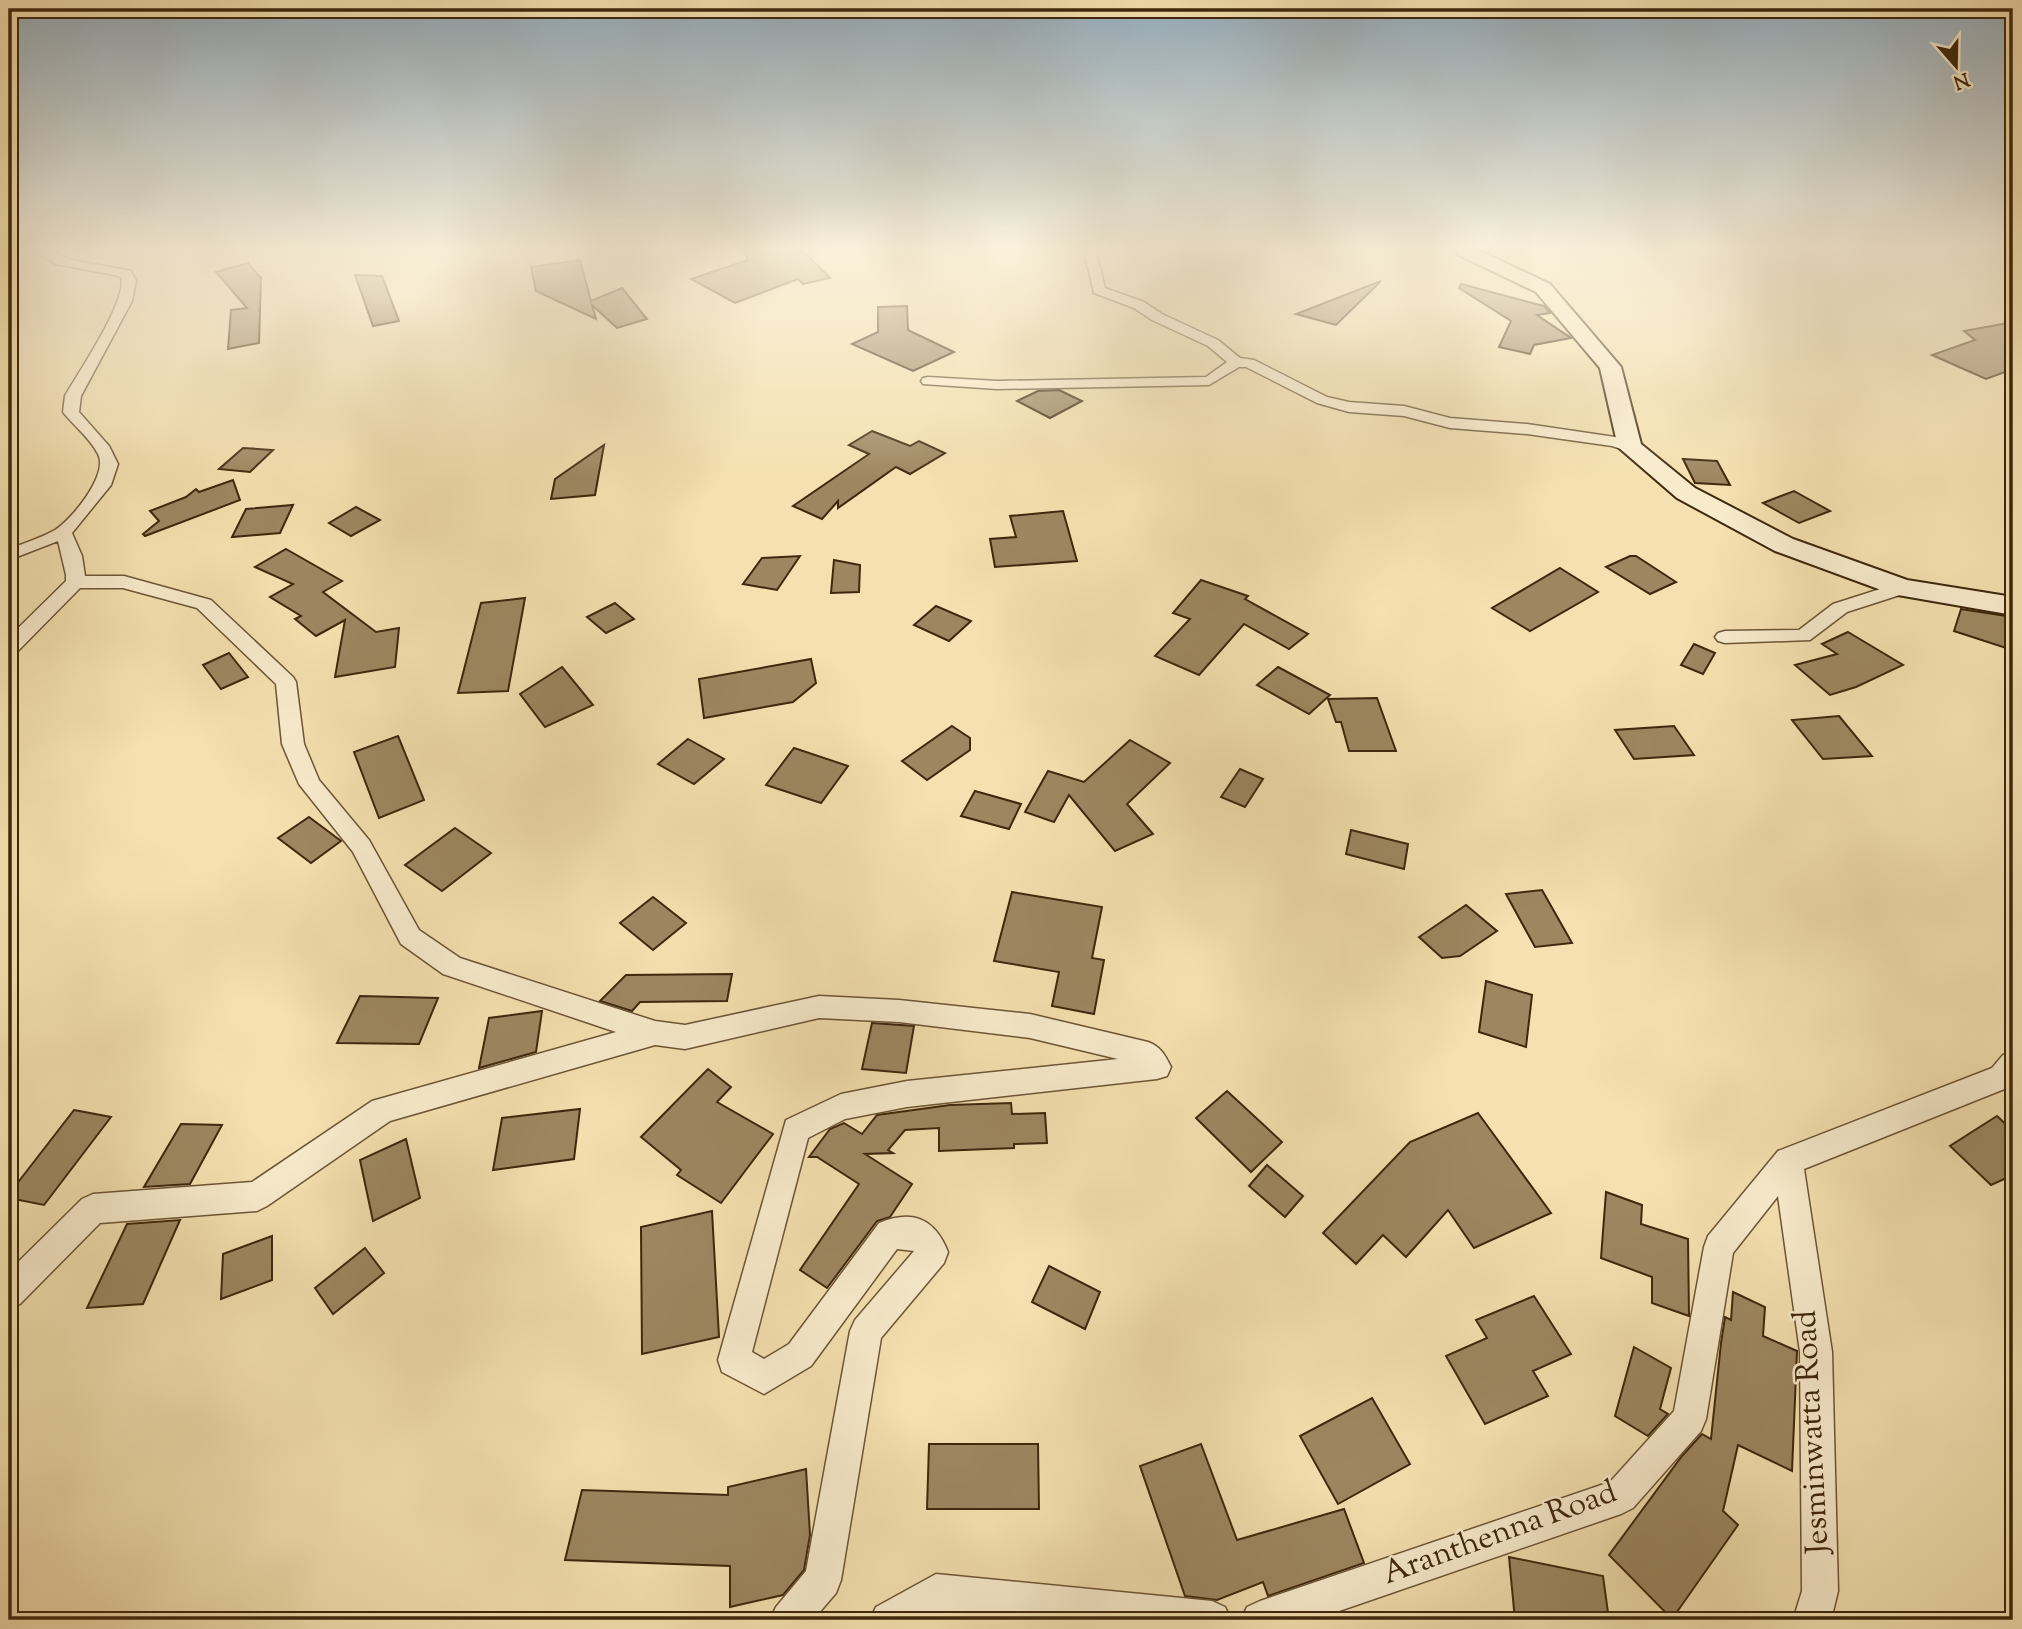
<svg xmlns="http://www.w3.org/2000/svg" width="2022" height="1629" viewBox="0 0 2022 1629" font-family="'Sorts Mill Goudy',serif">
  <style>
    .building { fill: #9d8761; stroke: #3e270c; stroke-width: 2 }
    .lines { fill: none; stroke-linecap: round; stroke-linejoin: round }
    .minor-casing { stroke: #6c5535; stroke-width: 3 }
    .secondary-casing { stroke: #3e270c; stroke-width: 4 }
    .minor { fill: #f8ebcc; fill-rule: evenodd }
    .secondary { fill: #f8ebcc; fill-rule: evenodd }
    .labels { text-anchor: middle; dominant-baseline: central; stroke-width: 5; stroke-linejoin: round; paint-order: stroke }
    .near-street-label { font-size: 32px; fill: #3e270c; stroke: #f8ebcc }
  </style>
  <rect width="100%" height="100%" fill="#f4e0b0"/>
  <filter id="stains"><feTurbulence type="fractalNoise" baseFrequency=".00286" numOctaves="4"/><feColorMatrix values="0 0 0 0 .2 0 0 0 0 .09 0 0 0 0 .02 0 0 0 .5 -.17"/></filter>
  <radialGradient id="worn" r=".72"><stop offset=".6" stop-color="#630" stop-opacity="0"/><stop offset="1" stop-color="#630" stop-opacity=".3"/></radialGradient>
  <!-- building -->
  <g class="building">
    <path d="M743,251H803L830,278L803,284L798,279L735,303L691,279L748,260Z"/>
    <path d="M580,260L591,301L622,288L647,319L617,328L592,305L596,319L536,291L531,267Z"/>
    <path d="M248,263L261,278L259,343L228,349L231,310L247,308L216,272Z"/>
    <path d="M355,275L382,276L399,321L373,326Z"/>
    <path d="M1381,281L1336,325L1296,314Z"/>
    <path d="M1461,284L1544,306L1550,313L1537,315L1571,338L1534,345L1530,354L1499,347L1511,321L1459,288Z"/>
    <path d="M907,306L908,330L954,352L913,371L852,344L878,332V307Z"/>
    <path d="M2013,322V369L1986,379L1932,355L1975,340L1964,331Z"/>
    <path d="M1059,390L1082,401L1050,418L1017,401L1038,391Z"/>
    <path d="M872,431L910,446L919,441L945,453L910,474L896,467L838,508V501L822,519L793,506L869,454L849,445Z"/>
    <path d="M604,445L595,495L551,499L555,479Z"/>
    <path d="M243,448L273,450L250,472L219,469Z"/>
    <path d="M1683,459L1717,461L1730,485L1695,483Z"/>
    <path d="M233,480L240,500L145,536L143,534L159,521L150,511L186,497L196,489L199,492Z"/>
    <path d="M1794,491L1830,511L1799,523L1763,503Z"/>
    <path d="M293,505L280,533L232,537L246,509Z"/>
    <path d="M356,507L380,520L351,536L329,523Z"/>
    <path d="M1063,511L1077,561L995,567L990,539L1016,537L1010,516Z"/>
    <path d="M286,549L342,581L323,592L376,632L399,628L395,667L335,677L345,620L316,636L295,619L301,616L270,597L293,584L255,567Z"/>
    <path d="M800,556L777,590L743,584L762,558Z"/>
    <path d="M1630,556H1636L1676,582L1650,594L1606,567Z"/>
    <path d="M834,560L860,565L859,592L831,593Z"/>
    <path d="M1560,568L1598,592L1530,631L1492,608Z"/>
    <path d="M1201,580L1248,596L1245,599L1308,634L1289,649L1244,624L1199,675L1155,656L1190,619L1173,613Z"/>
    <path d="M525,598L508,691L458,693L481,603Z"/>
    <path d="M615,603L634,619L606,633L587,617Z"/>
    <path d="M936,606L971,621L949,641L914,625Z"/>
    <path d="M1961,609L2013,617L2009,649L1954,631Z"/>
    <path d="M1848,632L1903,665L1856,687L1830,695L1795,665L1837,654L1822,644Z"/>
    <path d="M1694,644L1715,653L1703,674L1681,665Z"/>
    <path d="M229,653L248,677L221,689L203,665Z"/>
    <path d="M811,659L816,683L793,702L704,718L699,679Z"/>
    <path d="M562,667L593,705L545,727L520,694Z"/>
    <path d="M1278,667L1330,695L1309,714L1257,685Z"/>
    <path d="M1377,698L1396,751H1349L1341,722H1336L1328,699Z"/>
    <path d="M1839,716L1872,756L1823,759L1792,720Z"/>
    <path d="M952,726L970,738V750L927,780L902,761Z"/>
    <path d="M1674,726L1694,755L1634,759L1615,730Z"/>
    <path d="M398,736L424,800L379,818L354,752Z"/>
    <path d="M688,739L724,759L694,784L658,764Z"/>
    <path d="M1130,740L1170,763L1127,804L1153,834L1115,851L1069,795L1054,822L1025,812L1048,771L1084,782Z"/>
    <path d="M794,748L848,766L821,803L766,785Z"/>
    <path d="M1240,769L1263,779L1245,807L1221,797Z"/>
    <path d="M975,791L1021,804L1009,829L961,816Z"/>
    <path d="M309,817L341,841L311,863L278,838Z"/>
    <path d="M455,828L491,853L442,891L405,865Z"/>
    <path d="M1351,830L1408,844L1404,869L1346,854Z"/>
    <path d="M1542,890L1572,943L1535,947L1506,894Z"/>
    <path d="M1012,892L1102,907L1092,958L1104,960L1094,1014L1052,1006L1059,972L994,961Z"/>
    <path d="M653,897L686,923L653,950L620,923Z"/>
    <path d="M1466,905L1497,931L1460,956L1442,958L1419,937Z"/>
    <path d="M732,974L727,1001L640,1002L632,1011L600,1001L626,975Z"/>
    <path d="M1486,981L1532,995L1526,1047L1479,1032Z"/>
    <path d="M360,996L438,998L419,1044L337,1043Z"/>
    <path d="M542,1011L536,1052L479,1068L489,1018Z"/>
    <path d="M872,1023L914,1026L906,1073L862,1069Z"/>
    <path d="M708,1069L731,1087L717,1102L773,1134L721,1203L677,1175L681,1170L641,1137Z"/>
    <path d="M1227,1091L1282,1142L1251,1172L1196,1118Z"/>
    <path d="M1011,1103L1012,1114L1045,1113L1047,1143L1014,1144V1148L939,1151V1128L905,1130L888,1150L893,1153L865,1154L912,1184L890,1217L877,1221L827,1288L800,1270L859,1184L817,1157H809L830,1129L844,1123L862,1134L877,1115L950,1105Z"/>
    <path d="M580,1109L574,1159L493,1170L502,1118Z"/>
    <path d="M74,1110L111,1117L44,1205L9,1198V1194Z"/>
    <path d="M1478,1113L1551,1213L1474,1248L1448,1210L1406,1257L1383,1235L1356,1264L1323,1233L1410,1142Z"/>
    <path d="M1997,1116L2013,1131V1175L1991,1185L1950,1146Z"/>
    <path d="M181,1124L222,1125L190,1184L144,1187Z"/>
    <path d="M406,1139L420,1198L373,1221L360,1160Z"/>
    <path d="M1267,1165L1303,1196L1285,1217L1249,1186Z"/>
    <path d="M1606,1192L1642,1205L1641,1224L1688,1239L1689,1316L1652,1303V1277L1601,1258Z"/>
    <path d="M712,1211L719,1337L642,1354L641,1227Z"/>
    <path d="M180,1220L143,1304L87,1308L127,1224Z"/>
    <path d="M272,1236V1280L221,1299L223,1254Z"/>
    <path d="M365,1248L384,1273L333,1314L315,1288Z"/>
    <path d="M1049,1266L1100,1292L1085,1329L1032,1302Z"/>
    <path d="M1733,1292L1765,1307L1763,1336L1797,1351L1792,1471L1738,1445L1723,1511L1738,1525L1672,1619L1609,1555L1682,1456L1702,1434L1711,1439L1721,1343L1725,1317L1731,1320Z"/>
    <path d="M1534,1296L1571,1354L1533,1371L1548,1396L1485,1424L1446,1356L1487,1338L1476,1320Z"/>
    <path d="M1634,1347L1671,1368L1660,1409L1668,1414L1648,1436L1615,1416Z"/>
    <path d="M1372,1398L1410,1464L1338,1504L1300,1436Z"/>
    <path d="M929,1444H1038L1039,1509H927Z"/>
    <path d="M1201,1444L1237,1540L1344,1509L1364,1563L1268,1596L1263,1582L1217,1600L1185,1596L1140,1466Z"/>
    <path d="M806,1469L810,1535L804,1570L783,1595L730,1607V1566L565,1560L582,1490L728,1495V1487Z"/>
    <path d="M1509,1557L1603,1576L1609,1620H1515Z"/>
  </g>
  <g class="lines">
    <!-- minor casing -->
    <g class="minor-casing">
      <g id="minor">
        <path d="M35,251H49L72,260L131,271L136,281L132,301L81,396L79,412L109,446L118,464L111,485L72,533L82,556L85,576H124L211,600L293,677L296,682L304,744L319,780L369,840L419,930L460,958L655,1021L685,1025L819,996L899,1000L1030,1014L1148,1042C1160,1046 1165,1055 1171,1067L1167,1076L1157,1079L907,1107L845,1119L808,1138L752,1352L764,1359L789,1344L879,1223C913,1209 935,1219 948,1252L944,1263L881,1338L841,1580L836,1593L813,1620H770L776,1607L806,1571L850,1331L855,1320L914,1251L897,1249L811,1366L764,1394L722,1372L718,1360L786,1120L841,1094L907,1081L1118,1059L1030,1038L899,1022L819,1018L685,1049L655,1045L390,1121L267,1206L257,1211L100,1223L20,1304L9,1309V1271L82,1199L93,1194L252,1182L372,1101L616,1032L443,974L401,944L353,852L299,784L282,744L276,684L197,608L123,588H80L16,653L9,654V637L66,581V575L58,541L9,560V549C24,543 41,538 55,530C71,520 109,475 98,454C90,438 74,426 63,412L65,396C78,373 128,300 121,277L114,275L56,264Z"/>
        <path d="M1084,251H1096L1105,288L1144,302L1162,314L1218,340L1240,358L1254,360L1327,397L1349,402L1404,406L1450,418L1527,424L1615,437L1636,444L1638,447L1630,452L1612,446L1527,434L1450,428L1404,416L1349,412L1317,403L1246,367H1239L1209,385L997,389L923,384L921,381L923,378L928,377L997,381L1206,377L1227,362L1208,346L1152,320L1134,308L1094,293Z"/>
        <path d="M1902,582L1909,584L1911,588L1909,592L1847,612L1810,640L1725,643L1718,641L1715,637L1718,633L1725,631L1799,630L1833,604Z"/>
        <path d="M2013,1052L2012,1086L1804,1169L1832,1352L1838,1591L1831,1620H1793L1802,1591L1800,1352L1778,1196L1733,1253L1706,1419L1701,1431L1633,1508L1621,1514L1313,1620H1241L1247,1607L1260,1601L1610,1482L1674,1411L1704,1247L1708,1236L1778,1151L1992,1068L2003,1055Z"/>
        <path d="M936,1574L1212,1601L1225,1607L1231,1620H1032L939,1611L924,1620H870L876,1607Z"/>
      </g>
    </g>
    <!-- secondary casing -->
    <g class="secondary-casing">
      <path id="secondary" d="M1456,251H1480L1550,284L1621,367L1641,444L1695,488L1793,539L1907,580L2013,597V615L1892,594L1775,551L1677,498L1618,447L1600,368L1536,292L1459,255Z"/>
    </g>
    <!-- minor -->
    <use href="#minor" class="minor"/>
    <!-- secondary -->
    <use href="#secondary" class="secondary"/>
  </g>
  <!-- sky -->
  <linearGradient id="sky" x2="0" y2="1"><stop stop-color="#94acbb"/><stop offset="0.52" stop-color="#faf1db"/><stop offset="1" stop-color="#faf1db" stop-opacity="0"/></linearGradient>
  <rect width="2022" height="479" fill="url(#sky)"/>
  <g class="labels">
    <!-- near-street labels -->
    <g class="near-street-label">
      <text transform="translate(1813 1432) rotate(-93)">Jesminwatta Road</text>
      <text transform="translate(1500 1534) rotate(-20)">Aranthenna Road</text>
    </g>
  </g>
  <!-- margin -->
  <rect width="2022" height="1629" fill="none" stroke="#f4e0b0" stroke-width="35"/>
  <rect x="10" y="10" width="2001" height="1608" fill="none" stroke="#3e270c" stroke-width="3.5"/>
  <rect x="18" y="18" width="1987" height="1594" fill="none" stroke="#3e270c" stroke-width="2"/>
  <!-- north arrow -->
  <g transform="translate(1956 66) rotate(160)" stroke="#f8ebcc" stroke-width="5" paint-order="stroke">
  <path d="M0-5L12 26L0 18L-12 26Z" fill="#3e270c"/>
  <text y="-10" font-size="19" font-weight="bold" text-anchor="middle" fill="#3e270c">N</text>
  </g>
  <rect width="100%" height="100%" filter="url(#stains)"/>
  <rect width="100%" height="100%" fill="url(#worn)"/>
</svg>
